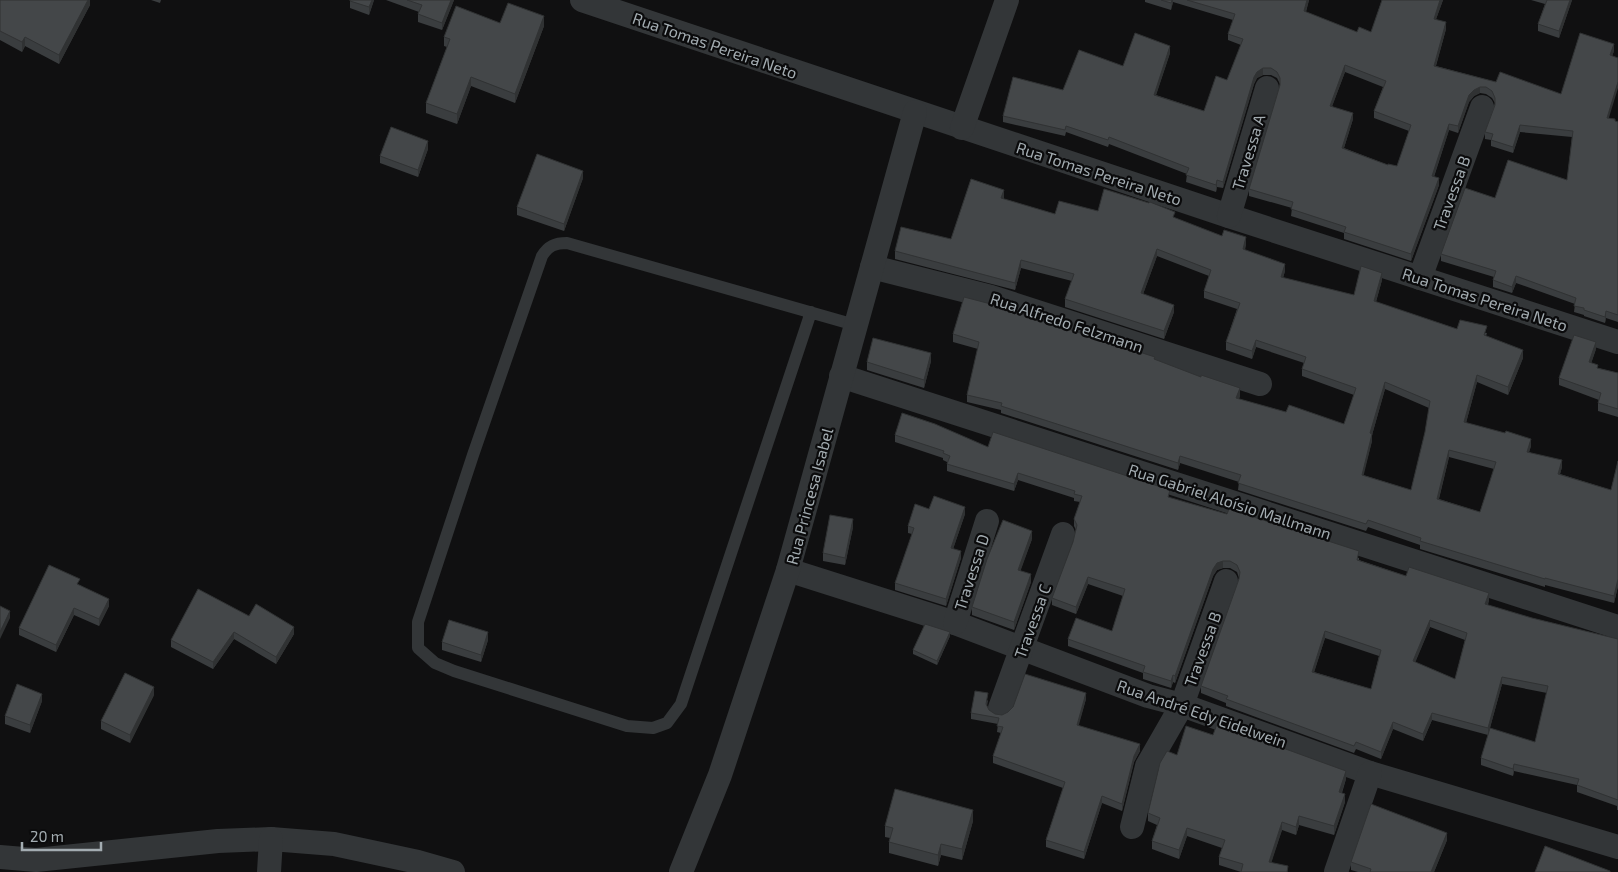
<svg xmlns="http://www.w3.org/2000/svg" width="1618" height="872" viewBox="0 0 1618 872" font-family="'Exo 2',sans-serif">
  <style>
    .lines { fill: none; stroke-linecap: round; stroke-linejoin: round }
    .service { stroke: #333638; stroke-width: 12 }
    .minor { stroke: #333638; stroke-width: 24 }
    .wall { fill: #3a3d3f; fill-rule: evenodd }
    .shaded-wall { fill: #303233 }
    .building { fill: #444749; stroke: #303233; fill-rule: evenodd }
    .labels { text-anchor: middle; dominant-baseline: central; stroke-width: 4.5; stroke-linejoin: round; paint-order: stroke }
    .street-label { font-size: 16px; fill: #a3acb1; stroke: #0b0b0c }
  </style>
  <rect width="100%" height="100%" fill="#101011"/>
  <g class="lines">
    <!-- service -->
    <path class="service" d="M811,312L681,704L667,723L653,728L627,726L454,671L435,663L418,648V622L473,455L542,256C548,246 555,243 567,243L855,325"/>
    <!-- minor -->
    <g class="minor">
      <path d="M582,0L1229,216L1618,342"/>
      <path d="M962,128L1007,0"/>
      <path d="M1229,216L1267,88"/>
      <path d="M872,267L991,297L1260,384"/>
      <path d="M1420,278L1482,107"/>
      <path d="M841,376L1618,627"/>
      <path d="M788,570L955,623L1148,696L1182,705L1370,773L1618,847"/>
      <path d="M955,623L987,521"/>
      <path d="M1000,708L1063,534"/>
      <path d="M1132,827L1147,766L1182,705L1226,581"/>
      <path d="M0,857L36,860L218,841L271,839L334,844L418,862L453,872"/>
      <path d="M269,872L271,839"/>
      <path d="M681,872L720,775L788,570L915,112"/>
      <path d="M1336,872L1370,773"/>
    </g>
  </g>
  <!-- wall -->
  <g class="wall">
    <path d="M0,0H90V5L59,64L25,46L22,52L0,40Z"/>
    <path d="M151,0H161L160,3Z"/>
    <path d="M350,0H374L369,15L350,8Z"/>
    <path d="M386,0H454L442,30L418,22V14L419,12Z"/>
    <path d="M1145,0H1309L1306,12L1357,32H1371L1382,0H1443L1436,19L1446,29L1436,66L1496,82L1561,94L1614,51L1612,56L1609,118L1615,121L1618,122V322L1606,318L1605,323L1584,316V315L1574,312L1575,304L1516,283L1512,293L1493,287V280L1494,277L1441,261V254L1495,198L1567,180L1572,137L1520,132L1513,153L1491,146V140L1485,139V132L1495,103L1492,98L1486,94L1480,93L1474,96L1469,102L1458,133L1449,130L1434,177L1439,185L1411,261L1344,239V233L1291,216L1292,208L1249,196V189L1280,84L1277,78L1271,75H1263L1257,78L1254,84L1223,188L1217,187L1216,192L1186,182L1187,174L1109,144L1108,147L1066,132L1065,136L1003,122V116L1063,90L1123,66L1170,53L1156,95L1204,111L1227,80L1241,45L1228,40V34L1233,20L1173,2L1171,10L1145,2ZM1345,72L1383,87L1374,111V118L1409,131L1397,166L1388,165L1344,148L1353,119L1332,106Z"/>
    <path d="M1531,0H1572L1559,38L1538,31V24L1545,4Z"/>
    <path d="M500,23L544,26L515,103L471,86L457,124L426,113V103L447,47L444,46V37Z"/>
    <path d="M428,149L418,177L380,163V156Z"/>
    <path d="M583,178L564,231L517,215V207Z"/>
    <path d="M1004,198V199L1055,214L1098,211L1175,218L1222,236L1246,244L1245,250L1285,271L1283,278L1354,295L1382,280L1376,302L1457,329L1487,333L1486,336L1523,358L1508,395L1477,382L1466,423L1531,446L1529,452L1562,467L1560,474L1611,490L1618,461V586L1614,603L1545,585V587L1420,549V545L1368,527L1366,531L1238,490L1239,482L1180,463L1178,470L1001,413V410L967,402V395L978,349L953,342V334L1155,359L1240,396L1239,399L1286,412L1344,424L1354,395L1302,376V369L1304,363L1256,347L1252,359L1226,350V342L1237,309L1204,298V291L1209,276L1157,256L1143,294L1174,312L1164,339L1065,307V299L1072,281L1021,268L1015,290L895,259V251L951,239ZM1385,389L1429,408L1425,432L1411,490L1363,475L1372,441V435ZM1449,457L1494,469L1480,512L1439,499Z"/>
    <path d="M1596,349L1591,363L1598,368L1618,373V417L1598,411V403L1599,400L1559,385V378Z"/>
    <path d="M931,361L924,388L867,370V362Z"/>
    <path d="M895,435L988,447L1170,497V498L1359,558V560L1406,576L1489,600L1488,605L1532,618L1618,639V810H1617V806L1577,792V785L1514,771L1513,776L1481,765V758L1535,742L1547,693L1502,684L1488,735L1432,720L1423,741L1393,729L1381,759L1356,749L1354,753L1226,706V703L1201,693V686L1239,578L1237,572L1230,568H1223L1217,570L1213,576L1175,683L1173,682L1171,688L1143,679V673L1068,646V639L1112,631L1123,596L1088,584L1076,614L1052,605V598L1073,542L1076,530L1074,526V519L1080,502L1074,501V498L1018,480L1014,491L947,471V462L943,460V458L895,442ZM1430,627L1465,640L1455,679L1415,662ZM1325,638L1379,656L1371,689L1314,672Z"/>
    <path d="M929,509L965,514L953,549L961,558L946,606L895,590V583L912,534L908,533V526Z"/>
    <path d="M853,527L845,565L823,561V553Z"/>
    <path d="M1032,539L1020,571L1031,582L1014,630L972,615V607Z"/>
    <path d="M80,585L109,606L99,626L74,615L56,652L19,635V628Z"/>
    <path d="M249,616L294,634L276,664L234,639L213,669L171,647V640Z"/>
    <path d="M950,636L937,665L913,654V650Z"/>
    <path d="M488,640L481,662L442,650V642Z"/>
    <path d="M154,695L130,743L101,729V721Z"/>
    <path d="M1086,699L1078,726L1140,751L1134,762L1122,811L1102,803L1084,859L1046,847V840L1063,788L993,763V756L1001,733L997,732L998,724L971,719V713L988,700L987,706L989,710L995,714L1002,715Z"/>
    <path d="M42,701L30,733L5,724V716Z"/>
    <path d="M1177,755L1346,779L1342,793L1345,802L1334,835L1299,825L1296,835L1282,830L1271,862L1288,872H1241L1219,865V857L1222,848L1187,836L1179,859L1152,849V841L1157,825L1148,821V813Z"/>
    <path d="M973,821L962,860L941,855L938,866L889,853V842L890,838L885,837V826Z"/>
    <path d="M1447,840L1434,872H1358L1351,870V862Z"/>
  </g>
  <!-- shaded-wall -->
  <g class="shaded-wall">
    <path d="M88,0H90V5L59,64V55Z"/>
    <path d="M372,0H374L369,15V7Z"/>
    <path d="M451,0H454L442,30V23Z"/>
    <path d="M1172,0H1173V2L1171,10Z"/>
    <path d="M1307,0H1309L1304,18V11Z"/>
    <path d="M1440,0H1443L1434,25V19Z"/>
    <path d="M1570,0H1572L1559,38V31Z"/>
    <path d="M544,16V26L515,103V94Z"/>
    <path d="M1446,22V29L1434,72V66Z"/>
    <path d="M25,37V46L22,52V42Z"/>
    <path d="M1614,44V51L1610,62V55Z"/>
    <path d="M1170,46V53L1154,101V95Z"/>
    <path d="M1345,65V72L1330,112V106Z"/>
    <path d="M1263,68V75L1257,78L1254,84L1223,188V182L1254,77L1257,72Z"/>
    <path d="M471,77V86L457,124V114Z"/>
    <path d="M1618,82V88L1607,124V118Z"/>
    <path d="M1480,87V93L1474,96L1469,102L1458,133V126L1469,95L1474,90Z"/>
    <path d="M1353,113V119L1342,154V148Z"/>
    <path d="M1449,124V130L1432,182V176Z"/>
    <path d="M1520,125V132L1513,153V147Z"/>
    <path d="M428,141V149L418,177V170Z"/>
    <path d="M583,171V178L564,231V224Z"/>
    <path d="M1439,178V185L1411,261V254Z"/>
    <path d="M1217,180V187L1216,192V185Z"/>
    <path d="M1004,190V198L1001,206V198Z"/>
    <path d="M1246,237V244L1243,256V249Z"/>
    <path d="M1157,249V256L1141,300V293Z"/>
    <path d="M1021,260V268L1015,290V283Z"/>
    <path d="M1285,264V271L1281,284V277Z"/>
    <path d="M1382,273V280L1374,308V301Z"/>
    <path d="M1516,276V283L1512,293V287Z"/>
    <path d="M1174,305V312L1164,339V331Z"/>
    <path d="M1606,311V318L1605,323V317Z"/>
    <path d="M1256,340V347L1252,359V351Z"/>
    <path d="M1596,342V349L1589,370V362Z"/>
    <path d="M1523,350V358L1508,395V387Z"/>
    <path d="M931,353V361L924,388V380Z"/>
    <path d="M1477,375V382L1464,430V422Z"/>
    <path d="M1385,382V389L1372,435V441L1362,482V475L1370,433Z"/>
    <path d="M1240,388V396L1236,405V398Z"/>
    <path d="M1531,439V446L1527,459V452Z"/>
    <path d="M1449,450V457L1437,506V499Z"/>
    <path d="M1180,456V463L1178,470V463Z"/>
    <path d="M1562,460V467L1558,481V474Z"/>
    <path d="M1018,473V480L1014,491V484Z"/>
    <path d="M965,507V514L951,555V548Z"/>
    <path d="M853,519V527L845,565V558Z"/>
    <path d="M1032,531V539L1018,578V570Z"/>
    <path d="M961,551V558L946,606V599Z"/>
    <path d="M1223,561V568L1217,570L1213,576L1175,683V676L1213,569L1217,563Z"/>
    <path d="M1031,574V582L1014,630V622Z"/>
    <path d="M1088,577V584L1076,614V607Z"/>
    <path d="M1618,579V586L1614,603V596Z"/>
    <path d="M1489,593V600L1485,611V604Z"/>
    <path d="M109,599V606L99,626V619Z"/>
    <path d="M74,608V615L56,652V645Z"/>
    <path d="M10,611V618L0,639V632Z"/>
    <path d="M1430,620V627L1413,668V661Z"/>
    <path d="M294,627V634L276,664V657Z"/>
    <path d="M1325,631V638L1312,679V672Z"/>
    <path d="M234,632V639L213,669V662Z"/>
    <path d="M488,632V640L481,662V655Z"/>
    <path d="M950,632V636L937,665V661Z"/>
    <path d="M1173,675V682L1171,688V681Z"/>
    <path d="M1502,677V684L1488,735V728Z"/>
    <path d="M154,687V695L130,743V735Z"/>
    <path d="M1086,693V699L1077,732V725Z"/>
    <path d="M42,694V701L30,733V725Z"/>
    <path d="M1432,713V720L1423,741V734Z"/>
    <path d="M1393,722V729L1381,759V752Z"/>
    <path d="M1140,744V751L1134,762L1122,811V804L1134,756Z"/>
    <path d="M1514,764V771L1513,776V769Z"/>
    <path d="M1346,771V779L1339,800V792Z"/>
    <path d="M1345,794V802L1334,835V826Z"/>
    <path d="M1102,796V803L1084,859V852Z"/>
    <path d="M973,810V821L962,860V849Z"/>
    <path d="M1299,816V825L1296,835V827Z"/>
    <path d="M1282,822V830L1269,870V862Z"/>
    <path d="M1187,828V836L1179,859V850Z"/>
    <path d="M1447,833V840L1434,872H1431Z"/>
    <path d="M941,844V855L938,866V855Z"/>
  </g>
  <!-- building -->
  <g class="building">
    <path d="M0,0H88L59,55L25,37L22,42L0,31Z"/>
    <path d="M350,0H372L369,7L350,1Z"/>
    <path d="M407,0H451L442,23L418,14L422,5Z"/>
    <path d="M1161,0H1172L1171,3Z"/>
    <path d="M1187,0H1307L1304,11L1357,32L1359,27L1371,32L1382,0H1440L1434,19L1446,22L1434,66L1496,82L1500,72L1561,94L1580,33L1614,44L1610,55L1618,58V82L1607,118L1615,119V121L1618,122V315L1606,311L1605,317L1584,310V308L1574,306L1576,298L1516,276L1512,287L1493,280L1496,271L1441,254L1465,188L1495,198L1508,160L1567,180L1573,131L1520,125L1513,147L1491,140L1493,134L1485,132L1495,105V98L1492,91L1486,87H1480L1474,90L1469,95L1458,126L1449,124L1432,176L1439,178L1411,254L1344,232L1346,227L1291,209L1293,202L1249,189L1280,85V78L1277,72L1271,68H1263L1257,72L1254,77L1223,182L1217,180L1216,185L1186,175L1189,168L1109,137L1108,140L1066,126L1065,130L1003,116L1013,77L1063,90L1079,50L1123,66L1135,33L1170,46L1154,95L1204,111L1216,76L1227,80L1243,39L1228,34L1235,14ZM1345,65L1386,81L1374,111L1411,125L1397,166L1388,164V165L1342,148L1353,113L1330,106Z"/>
    <path d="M1547,0H1570L1559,31L1538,24Z"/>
    <path d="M508,3L544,16L515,94L471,77L457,114L426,103L450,39L444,37L456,6L500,23Z"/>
    <path d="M391,127L428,141L418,170L380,156Z"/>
    <path d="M537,154L583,171L564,224L517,207Z"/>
    <path d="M971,179L1004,190L1001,198L1055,214L1059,201L1098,211L1104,189L1149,203L1150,202L1175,212L1173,217L1222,236L1224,230L1246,237L1243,249L1285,264L1281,277L1354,295L1361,266L1382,273L1374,301L1457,329L1460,320L1487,326L1484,335L1523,350L1508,387L1477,375L1464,422L1505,433L1506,431L1531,439L1527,452L1562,460L1558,474L1611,490L1618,461V579L1614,596L1545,578V579L1420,541L1421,538L1368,520L1366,524L1238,483L1241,475L1180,456L1178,463L1001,406L1002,403L967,395L979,342L953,334L964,297L987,303L1155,357L1154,359L1201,377V375L1240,388L1236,398L1286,412L1289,405L1344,424L1356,388L1302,369L1306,357L1256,340L1252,351L1226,342L1240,303L1204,291L1211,270L1157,249L1141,293L1174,305L1164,331L1065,299L1074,274L1021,260L1015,283L895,251L901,227L951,239ZM1385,382L1430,401L1425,432L1411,490L1362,475L1372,434L1370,433ZM1449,450L1496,462L1480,512L1437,499Z"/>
    <path d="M1574,335L1596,342L1589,362L1598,365L1597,368L1618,373V409L1598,403L1601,393L1559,378Z"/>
    <path d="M873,338L931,353L924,380L867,362Z"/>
    <path d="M902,413L935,424L988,447L993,432L1170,490L1168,497L1227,514L1229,509L1359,551L1357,560L1406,576L1409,567L1489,593L1485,604L1532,618L1618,639V800L1577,785L1579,779L1514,764L1513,769L1481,758L1490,728L1535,742L1548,686L1502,677L1488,728L1432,713L1423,734L1393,722L1381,752L1356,742L1354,746L1226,699L1228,696L1201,686L1239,579L1240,572L1237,565L1230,561H1223L1217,563L1213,569L1175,676L1173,675L1171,681L1143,672L1145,666L1068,639L1076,618L1112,631L1125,589L1088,577L1076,607L1052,598L1073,542L1077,525L1074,519L1082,496L1074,494L1075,491L1018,473L1014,484L947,464L950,456L943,453L944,451L895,435ZM1430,620L1467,633L1455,679L1413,661ZM1325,631L1381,650L1371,689L1312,672Z"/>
    <path d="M934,496L965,507L951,548L961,551L946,599L895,583L914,528L908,526L915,504L929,509Z"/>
    <path d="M830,515L853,519L845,558L823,553Z"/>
    <path d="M1003,520L1032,531L1018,570L1031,574L1014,622L972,607L987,559Z"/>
    <path d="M49,565L80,579L77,584L109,599L99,619L74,608L56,645L19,628Z"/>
    <path d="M198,589L249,616L256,604L294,627L276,657L234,632L213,662L171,640Z"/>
    <path d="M0,606L10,611L0,632Z"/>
    <path d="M449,620L488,632L481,655L442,642Z"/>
    <path d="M925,624L950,632L937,661L913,650Z"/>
    <path d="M125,673L154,687L130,735L101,721Z"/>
    <path d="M1025,674L1086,693L1077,725L1140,744L1134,756L1122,804L1102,796L1084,852L1046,840L1065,782L993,756L1003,727L997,726L999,718L971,713L975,691L988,693L986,704L989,710L995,714L1002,715L1008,712L1013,707Z"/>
    <path d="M17,684L42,694L30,725L5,716Z"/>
    <path d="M1217,724L1346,771L1339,792L1345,794L1334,826L1299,816L1296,827L1282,822L1269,862L1288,866L1287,872H1241L1243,864L1219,857L1225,840L1187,828L1179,850L1152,841L1160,818L1148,813L1160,763L1167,751L1177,755L1186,726L1213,735Z"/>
    <path d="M895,789L973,810L962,849L941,844L938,855L889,842L893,828L885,826Z"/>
    <path d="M1371,804L1447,833L1431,872H1370L1371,869L1351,862Z"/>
    <path d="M1545,846L1610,871V872H1535Z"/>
  </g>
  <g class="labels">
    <!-- street labels -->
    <g class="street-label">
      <text transform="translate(715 45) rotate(19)">Rua Tomas Pereira Neto</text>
      <text transform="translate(1248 152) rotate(-73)">Travessa A</text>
      <text transform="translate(1099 173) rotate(18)">Rua Tomas Pereira Neto</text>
      <text transform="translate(1451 193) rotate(-70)">Travessa B</text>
      <text transform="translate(1485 299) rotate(18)">Rua Tomas Pereira Neto</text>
      <text transform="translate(1067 322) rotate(18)">Rua Alfredo Felzmann</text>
      <text transform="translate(809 496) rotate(-75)">Rua Princesa Isabel</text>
      <text transform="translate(1230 501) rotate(18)">Rua Gabriel Aloísio Mallmann</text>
      <text transform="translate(971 572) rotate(-72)">Travessa D</text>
      <text transform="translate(1032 621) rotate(-70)">Travessa C</text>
      <text transform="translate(1202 649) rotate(-70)">Travessa B</text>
      <text transform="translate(1202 713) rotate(19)">Rua André Edy Eidelwein</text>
    </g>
  </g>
  <!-- scale -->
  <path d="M22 842v8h79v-8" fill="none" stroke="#a3acb1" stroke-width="2.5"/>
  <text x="30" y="842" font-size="15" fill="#a3acb1" stroke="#0b0b0c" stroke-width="4" paint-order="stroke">20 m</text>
</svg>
